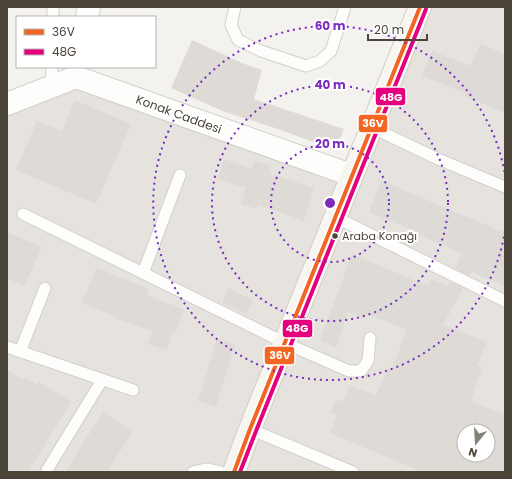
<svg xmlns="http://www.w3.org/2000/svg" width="512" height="479" viewBox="0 0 512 479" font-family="Poppins,sans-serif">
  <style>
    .industrial { fill: #e6e2de; fill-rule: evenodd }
    .building { fill: #dedbd6; fill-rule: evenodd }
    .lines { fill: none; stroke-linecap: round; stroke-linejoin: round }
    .service-casing { stroke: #d2d0cb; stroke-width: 13 }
    .minor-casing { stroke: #d2d0cb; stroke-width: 24 }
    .tertiary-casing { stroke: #d2d0cb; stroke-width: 24 }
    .secondary-casing { stroke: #d3cfc5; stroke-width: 24 }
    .service { stroke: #fdfdfc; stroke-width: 11 }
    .minor { stroke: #fdfdfc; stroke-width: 22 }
    .tertiary { stroke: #fdfdfc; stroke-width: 22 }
    .secondary { stroke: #f7f6f1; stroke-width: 22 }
    .bus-1-casing { stroke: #fff; stroke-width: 7 }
    .bus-2-casing { stroke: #fff; stroke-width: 7 }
    .bus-1 { stroke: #f26522; stroke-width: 4 }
    .bus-2 { stroke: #e5007d; stroke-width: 4 }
    .ring { fill: none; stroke: #7b2cbf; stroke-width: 2; stroke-dasharray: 2 4 }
    .bus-dot { fill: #4b4439; stroke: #fff; stroke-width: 1.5 }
    .labels { text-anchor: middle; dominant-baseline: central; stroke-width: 4; stroke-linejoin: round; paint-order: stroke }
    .bus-label { font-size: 11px; fill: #4b4439; stroke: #fff; text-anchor: start }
    .street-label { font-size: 12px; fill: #4b4439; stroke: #fff }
    .centre { fill: #7b2cbf; stroke: #fff; stroke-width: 2 }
    .ring-label { font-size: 12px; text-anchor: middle; font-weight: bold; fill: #7b2cbf; stroke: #fff; stroke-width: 4; stroke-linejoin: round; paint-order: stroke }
    .line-badge { stroke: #fff; stroke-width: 1.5 }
    .badge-label { font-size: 11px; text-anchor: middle; font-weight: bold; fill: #fff }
  </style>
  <rect width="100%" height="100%" fill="#f4f2ee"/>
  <!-- industrial -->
  <path class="industrial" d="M420,7H505V472H7V104L76,77L351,175ZM464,431H488V455H464Z"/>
  <!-- building -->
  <g class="building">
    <path d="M192,40L242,63L262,70L254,99L344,129L335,150L275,128L225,112L171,88Z"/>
    <path d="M480,44L505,54V113L465,96L466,93L422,76L432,51L471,66Z"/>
    <path d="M75,100L131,124L96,204L16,170L37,121L62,131Z"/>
    <path d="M224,159L252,169L254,161L271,166L269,173L314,188L304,221L259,205L257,209L241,204L246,188L218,179Z"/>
    <path d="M382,181L505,233V286L472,272L470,276L455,269L462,253L423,237L424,235L369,212Z"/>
    <path d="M7,232L42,247L24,286L7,278Z"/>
    <path d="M352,254L428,286L431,279L448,286L450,282L463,288L443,325L487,342L477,365L482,367L471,401L505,415V472H422L330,433L337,415L330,413L336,399L343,402L350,386L376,395L389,367L392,368L407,330L368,314L366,319L347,312L336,348L320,341ZM464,431H488V455H464Z"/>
    <path d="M96,268L149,289L147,296L184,309L175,334L172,333L167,350L148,344L153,331L114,318V316L82,303Z"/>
    <path d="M228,288L253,300L246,314L222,303Z"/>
    <path d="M217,339L226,341L235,345L216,407L198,401Z"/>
    <path d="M7,370L23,380L25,377L37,385L39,382L71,401L28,472H7Z"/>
    <path d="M103,412L133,431L107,472H65Z"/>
  </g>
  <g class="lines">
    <!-- service casing -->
    <g class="service-casing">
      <g id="service">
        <path d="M235,7L231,25L238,40L261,51L306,66L320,61L331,51L345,7"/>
        <path d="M53,17V7"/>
        <path d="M51,86L52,67"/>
        <path d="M371,127L438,159L505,187"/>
        <path d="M23,214L285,343L349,371H361L368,361L370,338"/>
        <path d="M335,217L505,301"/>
        <path d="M143,273L180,175"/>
        <path d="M7,347L133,390"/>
        <path d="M20,352L45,288"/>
        <path d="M250,429L353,472"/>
        <path d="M47,470L102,380"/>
        <path d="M193,472L206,469L220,472"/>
      </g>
    </g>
    <!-- minor casing -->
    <g class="minor-casing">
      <path id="minor" d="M87,17L89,7"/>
    </g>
    <!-- tertiary casing -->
    <g class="tertiary-casing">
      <path id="tertiary" d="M7,104L76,77L351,175"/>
    </g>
    <!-- secondary casing -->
    <g class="secondary-casing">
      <path id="secondary" d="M234,472L250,429L420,7"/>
    </g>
    <!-- service -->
    <use href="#service" class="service"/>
    <!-- minor -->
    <use href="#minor" class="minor"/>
    <!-- tertiary -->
    <use href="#tertiary" class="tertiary"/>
    <!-- secondary -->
    <use href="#secondary" class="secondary"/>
    <!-- bus-1 casing -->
    <g class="bus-1-casing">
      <path id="bus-1" d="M234,472L250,429L420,7"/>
    </g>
    <!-- bus-2 casing -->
    <g class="bus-2-casing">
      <path id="bus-2" d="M240,472L256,431L426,9"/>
    </g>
    <!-- bus-1 -->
    <use href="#bus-1" class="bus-1"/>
    <!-- bus-2 -->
    <use href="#bus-2" class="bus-2"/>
  </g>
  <!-- distance rings -->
  <g class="ring">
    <circle cx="330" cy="203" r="59"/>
    <circle cx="330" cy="203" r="118"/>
    <path d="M505 231A177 177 0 1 1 505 175"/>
  </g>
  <!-- markers -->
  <circle class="bus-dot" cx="335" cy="236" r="3.5"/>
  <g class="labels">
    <!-- bus labels -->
    <g class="bus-label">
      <text x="342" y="236">Araba Konağı</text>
    </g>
    <!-- street labels -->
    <g class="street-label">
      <text transform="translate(179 114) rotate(20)">Konak Caddesi</text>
    </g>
  </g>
  <circle cx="330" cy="203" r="6" class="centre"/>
  <g class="ring-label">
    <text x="330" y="30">60 m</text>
    <text x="330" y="89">40 m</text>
    <text x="330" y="148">20 m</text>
  </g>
  <g class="line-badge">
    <rect x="375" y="87" width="31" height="19" rx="4" fill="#e5007d"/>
    <rect x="358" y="114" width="30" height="19" rx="4" fill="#f26522"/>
    <rect x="282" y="319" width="31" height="19" rx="4" fill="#e5007d"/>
    <rect x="264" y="346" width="31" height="19" rx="4" fill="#f26522"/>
  </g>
  <g class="badge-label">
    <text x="391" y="101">48G</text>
    <text x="373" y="127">36V</text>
    <text x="297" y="332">48G</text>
    <text x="280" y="359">36V</text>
  </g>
  <!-- border -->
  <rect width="512" height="479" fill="none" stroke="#4b4439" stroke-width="16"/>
  <!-- legend -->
  <rect x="16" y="16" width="140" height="52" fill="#ffffff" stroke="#b7b4b0"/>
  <rect x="24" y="29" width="20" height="6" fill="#f26522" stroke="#b7b4b0"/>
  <text x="52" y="36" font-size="12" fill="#4b4439">36V</text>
  <rect x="24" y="49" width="20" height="6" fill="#e5007d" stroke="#b7b4b0"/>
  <text x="52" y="56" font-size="12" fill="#4b4439">48G</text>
  <!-- north arrow -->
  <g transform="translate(476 443) rotate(198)"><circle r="19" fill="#ffffff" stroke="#b7b4b0"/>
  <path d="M0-3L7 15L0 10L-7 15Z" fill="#868178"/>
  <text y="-6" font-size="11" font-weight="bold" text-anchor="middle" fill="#4b4439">N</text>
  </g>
  <!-- scale -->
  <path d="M368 34v6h59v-6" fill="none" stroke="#4b4439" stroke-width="2"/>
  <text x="374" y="34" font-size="12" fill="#4b4439" stroke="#ffffff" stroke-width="3" paint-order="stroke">20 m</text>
</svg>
